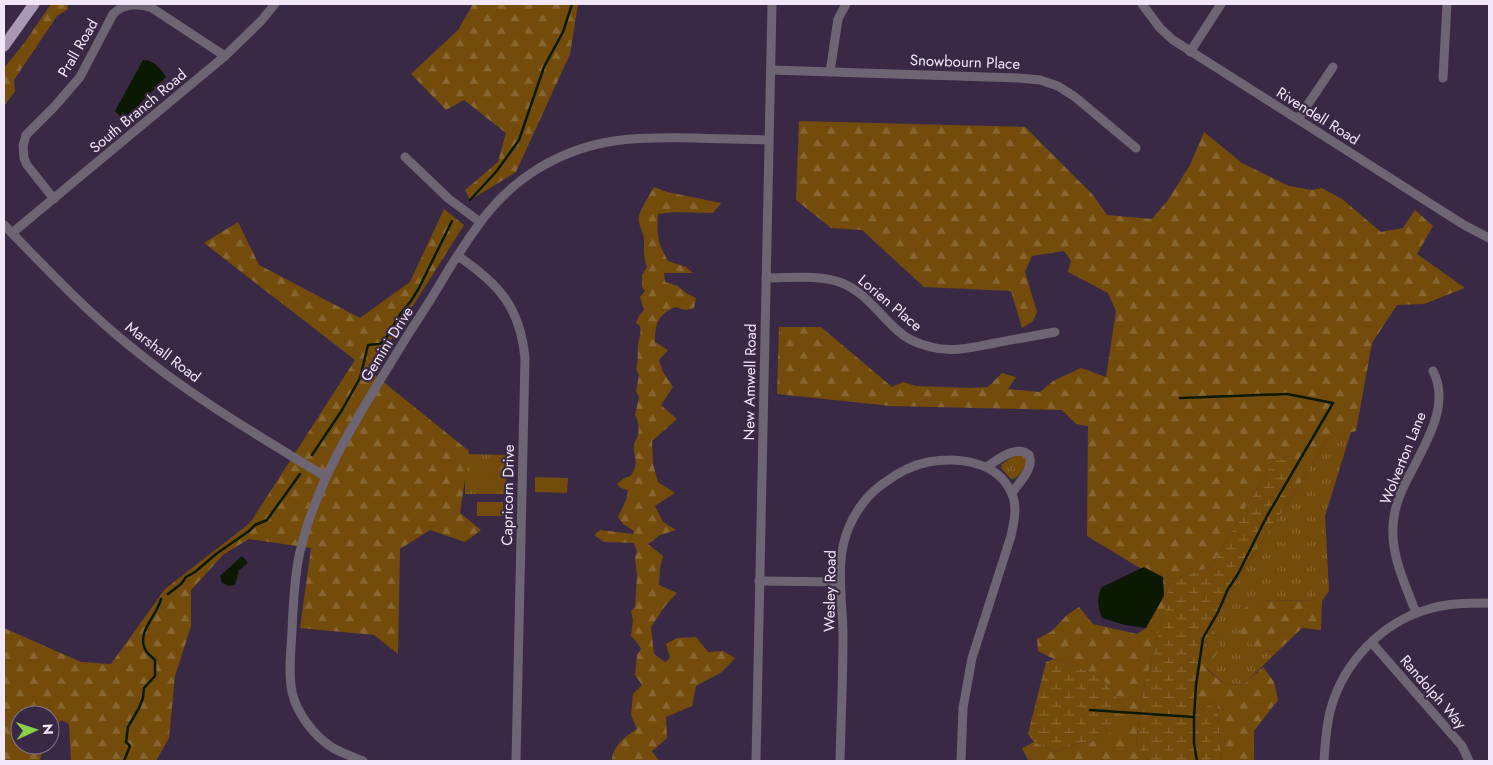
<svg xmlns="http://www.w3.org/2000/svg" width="1493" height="765" viewBox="0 0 1493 765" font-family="Jost,sans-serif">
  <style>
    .grass { fill: url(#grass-tufts) }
    .forest { fill: url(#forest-firs) }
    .wetland { fill: url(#wetland-marsh) }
    .pitch { fill: #734c0c }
    .water { fill: #0c1902 }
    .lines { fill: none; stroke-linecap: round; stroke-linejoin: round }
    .stream { stroke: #0c1902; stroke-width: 2.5 }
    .minor { stroke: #6d6573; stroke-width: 9 }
    .major { stroke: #a997b4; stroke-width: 11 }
    .labels { text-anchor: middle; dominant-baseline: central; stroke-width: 4.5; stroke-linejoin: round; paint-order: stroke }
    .street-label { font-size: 15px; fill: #f2e7f9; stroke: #3a2944 }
  </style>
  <defs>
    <pattern id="grass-tufts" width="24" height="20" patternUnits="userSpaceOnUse" patternTransform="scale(1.25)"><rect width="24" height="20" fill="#734c0c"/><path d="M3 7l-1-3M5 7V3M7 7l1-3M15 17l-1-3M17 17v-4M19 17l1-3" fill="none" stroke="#876630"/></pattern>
    <pattern id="forest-firs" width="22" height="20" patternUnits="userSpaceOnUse" patternTransform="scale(1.25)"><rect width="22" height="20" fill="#734c0c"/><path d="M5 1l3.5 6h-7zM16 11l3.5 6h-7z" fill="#876630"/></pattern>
    <pattern id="wetland-marsh" width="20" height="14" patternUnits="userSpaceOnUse" patternTransform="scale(1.25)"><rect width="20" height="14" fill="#734c0c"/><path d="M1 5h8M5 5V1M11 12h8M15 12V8" fill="none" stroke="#876630"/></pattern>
  </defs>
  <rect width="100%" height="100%" fill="#3a2944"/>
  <!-- grass -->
  <g class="grass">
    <path d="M1351,432L1325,516L1329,591L1322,601L1252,600L1261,652L1278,651L1244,684L1225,685L1207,668L1220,648L1213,628L1241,573L1290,500L1329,437Z"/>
    <path d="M465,454L507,455L506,494H465Z"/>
    <path d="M1017,454L1025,456L1027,460C1026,467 1019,479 1011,479L1001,468L1002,464Z"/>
  </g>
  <!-- forest -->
  <g class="forest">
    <path d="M51,4H67L68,9L57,16L14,80L15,91L4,106V68L25,42Z"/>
    <path d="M473,4H578L570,54L516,172L470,200L465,190L498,162L506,133L464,100L446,110L411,74L458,30Z"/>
    <path d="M799,121L1025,127L1093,195L1107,215L1152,219L1168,200L1190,165L1204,132L1242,163L1289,186L1312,190L1322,188L1342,199L1381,232L1403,228L1415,210L1433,226L1417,254L1465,288L1424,304L1397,305L1372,343L1356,431L1329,437L1290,500V456L1273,461L1211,567L1169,580L1168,598L1142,695L1136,745L1150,761H1029L1022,748L1034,742L1055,752L1076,744L1099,740L1126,709L1102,678L1080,668L1054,659L1038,651L1037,639L1052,631L1067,615L1079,607L1093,624L1137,634L1146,628L1163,582L1087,536L1088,426L1076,424L1062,410L891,406L777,394L779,327H821L892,387L903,382L916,386L970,388L988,387L1002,373L1016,377L1008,389L1040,392L1053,381L1081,368L1106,377L1116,311L1108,293L1068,272L1071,261L1064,251L1032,256L1025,272L1037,312L1033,321L1022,328L1011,291L924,287L862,230L831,228L796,200Z"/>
    <path d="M654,187L667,192L721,203L713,213L675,212L658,214C657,236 657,242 668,261L686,267L693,273H664L665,282L678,286L686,293L696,298L694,308L686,310L675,307C658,315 655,323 655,342L668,350L659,360L663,372L673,387L661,405L677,419L652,441L653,464L658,482L675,493L655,506L663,522L676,530L660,535L648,544L663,556L660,568L659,585L677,593L665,606L651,627L654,654L665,662L670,658L666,644L677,638L696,637L708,652L723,651L735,658L722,672L696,686L692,706L666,717L667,738L652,751L659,761H612C612,746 626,736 637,729L631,715L633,694L642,685L635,675L637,655L641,649L636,641L631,636L633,620L631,611L635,607L637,575L635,558L637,551L634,543L604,542L594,535L600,530L633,534L634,531L623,524L618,517L627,498L628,490L621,488L617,484L624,478L631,476C640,461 633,458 634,445C634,443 636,440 637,438C640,429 639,422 635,415L639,397L636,391L639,375L636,369C639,359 637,356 638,347C638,340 642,334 640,326L636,323L639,316L644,310L640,297L645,291L642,287V275L647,267C643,257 644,250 644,239C644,232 637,224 639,216C641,208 650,194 654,187Z"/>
    <path d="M444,209L464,225L371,372L469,451L460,513L481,530L465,542L430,530L400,549L398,654L374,635L300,628L311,548L249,539L224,554L191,590V626L175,676L169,738L156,761H71L69,724L61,720L50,732V715H20V745H43L40,761H4V628L81,662L111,664L165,589L250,523L355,360L204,243L238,222L259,265L360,318L410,282Z"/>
    <path d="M1252,600L1322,601L1321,630L1302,628L1278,651L1261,652L1240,635L1243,611Z"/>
    <path d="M1213,628L1220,648L1207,669L1225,685L1244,684L1263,667L1274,682L1278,700L1254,731V761H1222L1217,701L1194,713L1199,657Z"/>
  </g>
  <!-- wetland -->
  <g class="wetland">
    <path d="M1290,456V500L1241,573L1199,657L1194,713L1217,701L1222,761H1150L1136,745L1142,695L1168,598L1169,580L1211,567L1273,461Z"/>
    <path d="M1054,659L1080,668L1102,678L1126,709L1125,720L1115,729L1099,740L1076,744L1055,752L1034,742L1028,734L1046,662Z"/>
  </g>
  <!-- pitch -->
  <g class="pitch">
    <path d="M471,459L499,460V473H471Z"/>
    <path d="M471,476L499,477V490H471Z"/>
    <path d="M535,477L568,478L567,493L535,492Z"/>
    <rect x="477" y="502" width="26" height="14"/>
  </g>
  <!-- water -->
  <g class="water">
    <path d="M143,60C154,60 160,68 166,77L126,118L119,115L115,111Z"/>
    <path d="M242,556L248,563L239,570L235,585L229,586L222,583L220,576Z"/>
    <path d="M1144,567L1163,577L1164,596L1146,628L1125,625L1102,618C1098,608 1096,596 1102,587Z"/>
  </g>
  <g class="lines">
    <!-- stream -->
    <g class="stream">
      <path d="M470,200L496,172L519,140L544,67L563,32L572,4"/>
      <path d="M1180,398L1287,394L1333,403L1267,516L1238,574L1228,589L1218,612L1203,638L1196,685L1194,717V743L1197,761"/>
      <path d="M312,455L342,410L360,378L368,345L380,344L386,338L401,313L411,301L419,288L452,221"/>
      <path d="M168,594L181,584L186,577L195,572L216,554L249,531L255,525L267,520L300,474"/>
      <path d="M1090,710L1194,717"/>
      <path d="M124,761L130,746L126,742L128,727L139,708L143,698L144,688L155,676V660C152,657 148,654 146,651C135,633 157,616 161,599"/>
    </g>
    <!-- minor -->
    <g class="minor">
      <path d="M1142,4L1160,28L1173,40L1464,225L1489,238"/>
      <path d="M1190,52L1221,4"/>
      <path d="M771,70L1019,78L1040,80L1058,86L1075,97L1136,148"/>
      <path d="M830,72L838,19L846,4"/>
      <path d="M1443,78L1447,4"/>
      <path d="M1298,119L1333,67"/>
      <path d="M405,157L449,199L480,222"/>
      <path d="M54,199L27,165L24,158L23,146L26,135L55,106L80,77L113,14C124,3 138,3 152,8L225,56"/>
      <path d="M4,225C45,267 84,309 130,346C190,396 259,436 326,477"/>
      <path d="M12,233L225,56L261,21L275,4"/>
      <path d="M458,256C499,284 520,307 525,358L516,761"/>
      <path d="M766,278C789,278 820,274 842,283C865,292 879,314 897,330C906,339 918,344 931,347C952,353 974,347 995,343C1015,339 1035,336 1055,332"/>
      <path d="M986,467C998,460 1016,444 1029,455C1035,468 1019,482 1012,493"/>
      <path d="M759,581L840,582"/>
      <path d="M1416,613C1405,584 1391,556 1393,525C1394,515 1396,504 1400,495C1415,458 1454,411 1433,371"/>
      <path d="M1372,643L1462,746L1469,761"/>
      <path d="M363,761C353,757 342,753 333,748C314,736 297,714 292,692C288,672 291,651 292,631C293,606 294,581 299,556C317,474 366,404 409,333C423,312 436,291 449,269C475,228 496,194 539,168C591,137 635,137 694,138C719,139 744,139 769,140"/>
      <path d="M756,761L772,4"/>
      <path d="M840,761C841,720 843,678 843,636C843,600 834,561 849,527C856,510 869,493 884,483C896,474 913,465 928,462C958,457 997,461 1011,492C1018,506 1014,522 1011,536L972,658L963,708L961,761"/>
      <path d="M1324,761C1325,743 1326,726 1331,708C1344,662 1382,622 1429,609C1448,603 1469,603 1489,603"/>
    </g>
    <!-- major -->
    <path class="major" d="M4,46L34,4"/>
  </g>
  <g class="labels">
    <!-- street labels -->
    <g class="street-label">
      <text transform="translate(78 48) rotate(-60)">Prall Road</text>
      <text transform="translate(965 62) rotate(2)">Snowbourn Place</text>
      <text transform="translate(138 111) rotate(-40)">South Branch Road</text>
      <text transform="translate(1318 116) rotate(32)">Rivendell Road</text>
      <text transform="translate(890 303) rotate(40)">Lorien Place</text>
      <text transform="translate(387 344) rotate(-58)">Gemini Drive</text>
      <text transform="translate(163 352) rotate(37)">Marshall Road</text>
      <text transform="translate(750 382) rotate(-89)">New Amwell Road</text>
      <text transform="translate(1403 458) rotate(-68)">Wolverton Lane</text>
      <text transform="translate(508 495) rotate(-89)">Capricorn Drive</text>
      <text transform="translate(830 591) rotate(-89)">Wesley Road</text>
      <text transform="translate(1433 692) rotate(49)">Randolph Way</text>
    </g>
  </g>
  <!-- border -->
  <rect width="1493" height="765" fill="none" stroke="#f2e7f9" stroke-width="10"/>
  <!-- north arrow -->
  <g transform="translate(35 730) rotate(87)"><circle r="24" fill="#3a2944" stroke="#84758c"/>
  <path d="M0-4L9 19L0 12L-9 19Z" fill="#89cf48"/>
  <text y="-8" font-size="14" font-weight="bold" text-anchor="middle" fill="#f2e7f9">N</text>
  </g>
</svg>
